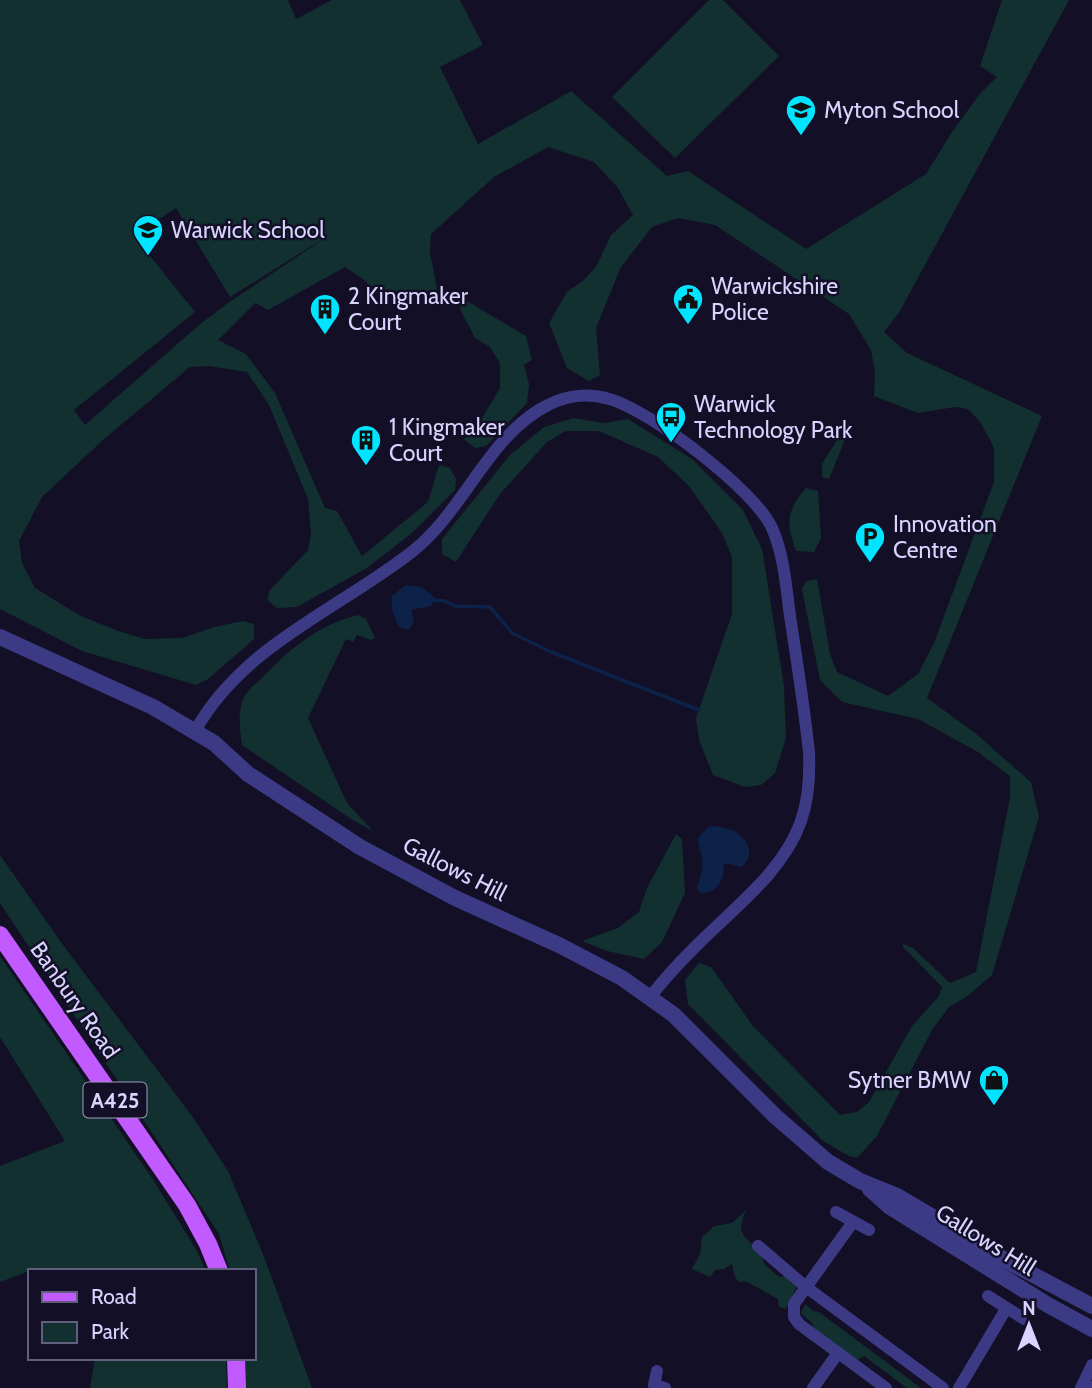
<svg xmlns="http://www.w3.org/2000/svg" width="1092" height="1388" viewBox="0 0 1092 1388" font-family="Cabin,sans-serif">
  <style>
    .green { fill: #12302f; fill-rule: evenodd }
    .water { fill: #0c2248 }
    .lines { fill: none; stroke-linecap: round; stroke-linejoin: round }
    .stream { stroke: #0c2248; stroke-width: 3.5 }
    .minor { stroke: #3d3a85; stroke-width: 12 }
    .tertiary { stroke: #3d3a85; stroke-width: 16 }
    .primary { stroke: #c25bff; stroke-width: 18 }
    .labels { text-anchor: middle; dominant-baseline: central; stroke-width: 5; stroke-linejoin: round; paint-order: stroke }
    .shield { fill: #130f26; stroke: #9e99be; stroke-width: 2 }
    .shield-label { font-size: 21px; font-weight: bold; fill: #d9d4ff }
    .poi-label { font-size: 23px; fill: #d9d4ff; stroke: #130f26; text-anchor: start }
    .street-label { font-size: 23px; fill: #d9d4ff; stroke: #130f26 }
  </style>
  <rect width="100%" height="100%" fill="#130f26"/>
  <!-- green -->
  <g class="green">
    <path d="M0,0H288L296,19L332,0H460L483,45L440,67L478,144L571,91L667,176L688,171L806,249L926,174L952,132L979,95L997,77L980,66L1002,0H1069L900,311L884,332L907,353L1042,416L927,698L975,733L1031,782L1039,817L992,975L966,997L949,1007L932,1030L877,1136L857,1158L849,1156L823,1141L688,1004L685,980L699,963L711,967L753,1026L840,1115L857,1112L869,1102L912,1026L939,996L942,987L903,947V944L913,948L950,983L976,972L1010,797V776L978,752L918,719L842,702L820,680L802,589L806,581L817,579L830,654L837,672L888,696L918,674L934,643L994,482V448L981,423L968,409L955,407L918,413L874,396L875,373L871,350L849,314L715,225L678,218L652,227L621,267L596,328L600,375L589,381L567,368L549,323L567,292L584,280L597,265L611,235L633,215L618,188L594,162L548,147L494,177L431,234L430,252L437,289L431,295L401,291L380,297L364,280L345,267L268,310L255,303L218,340L246,354L275,393L325,508L337,511L362,556L428,502L439,465L450,468L456,479L455,490L412,533L367,568L297,607L277,608L267,600L270,590L308,550L311,533L308,499L269,405L247,372L209,366L190,367L104,439L42,497L19,541L22,563L35,588L79,615L118,631L145,639L182,638L214,627L243,621L254,624V639L208,679L196,685L82,651L0,609ZM176,208L230,297L331,234L228,303L199,325L85,425L74,410L195,312L134,236Z"/>
    <path d="M709,0H723L779,56L675,158L612,97Z"/>
    <path d="M462,298L526,336L532,360L524,365L529,384L527,403L486,446L475,448L464,439L481,420L500,388V363L490,347L475,338L460,309Z"/>
    <path d="M573,418L604,423L628,419L692,459L743,510L762,549L784,686L786,738L775,773L761,785L745,787L713,775L699,740L696,718L732,614V557L722,533L689,486L658,457L599,431H566L547,442L500,494L456,562L442,554V539L510,455L544,427Z"/>
    <path d="M840,435L846,437L829,479L822,477V464Z"/>
    <path d="M806,488L818,491L821,538L814,552L796,551C786,523 786,511 806,488Z"/>
    <path d="M358,615L366,619L375,638L371,640L357,635L353,642L346,639L308,718L347,803L373,831L351,819L242,745C240,729 237,712 244,697C247,691 254,685 259,681C286,652 318,624 358,615Z"/>
    <path d="M676,834L682,839L685,893L662,942L644,959L607,951L582,941L618,928L639,912L647,888Z"/>
    <path d="M0,855L63,945L192,1116L228,1171L263,1254L312,1388H246L244,1358H254V1271H230L219,1234L0,903Z"/>
    <path d="M0,956L152,1178L197,1251L206,1271L32,1270L0,1282V1166L65,1141L0,1037Z"/>
    <path d="M747,1209C728,1244 762,1239 764,1264L779,1277L785,1276L797,1286L786,1309L779,1307L778,1299L745,1281L739,1282L735,1277L732,1264L724,1269L715,1270L710,1277L692,1269L700,1254L702,1237L714,1226L732,1223Z"/>
    <path d="M805,1304L813,1311L819,1312L921,1388H907L864,1356L857,1360L813,1327V1324L801,1313Z"/>
    <path d="M95,1358H226L227,1388H90Z"/>
  </g>
  <!-- water -->
  <g class="water">
    <path d="M406,585L422,587L434,597L432,606L411,610L414,620L409,630L399,627L392,610V596Z"/>
    <path d="M715,826C721,828 727,828 732,830C749,838 756,856 741,867L724,863C724,880 719,893 700,893L697,888C700,877 704,869 702,857C701,850 698,846 698,838L708,827Z"/>
  </g>
  <g class="lines">
    <!-- stream -->
    <path class="stream" d="M433,600L445,601L455,606L490,607L512,633L551,652L699,710"/>
    <!-- minor -->
    <g class="minor">
      <path d="M195,731C244,644 338,610 413,551C464,511 489,434 548,405C567,395 589,393 609,399C650,410 755,490 772,528C784,555 786,586 790,616C797,661 804,706 809,752C810,775 809,798 801,821C783,873 731,910 694,948C679,963 664,979 651,996"/>
      <path d="M836,1212L869,1230"/>
      <path d="M853,1222L794,1304V1317L799,1324L886,1388"/>
      <path d="M758,1246L806,1287L943,1388"/>
      <path d="M988,1296L1024,1319"/>
      <path d="M657,1371L654,1385L665,1388"/>
      <path d="M813,1388L838,1353"/>
      <path d="M959,1388L1006,1309"/>
      <path d="M1081,1388L1092,1365"/>
      <path d="M1092,1388V1387"/>
    </g>
    <!-- tertiary -->
    <g class="tertiary">
      <path d="M0,637L153,707L214,743L248,774L360,847L455,898L559,945L622,978L674,1015L775,1116L828,1162L860,1181L897,1196L1005,1260L1092,1306"/>
      <path d="M870,1189L890,1207L1048,1305L1092,1329"/>
    </g>
    <!-- primary -->
    <g class="primary">
      <path d="M0,935L187,1205L208,1244L219,1271"/>
      <path d="M236,1358L237,1388"/>
    </g>
  </g>
  <!-- icons -->
  <defs>
    <g id="school-pin" transform="scale(1.575)"><path d="M0 17L-7.5 6A9.5 9.5 0 1 1 7.5 6Z" fill="#00e5ff" stroke="#130f26"/><path d="M0-5L7-2L0 1L-7-2ZM-4 1L0 2.5L4 1V4Q0 6-4 4Z" fill="#111"/></g>
    <g id="civic-pin" transform="scale(1.575)"><path d="M0 17L-7.5 6A9.5 9.5 0 1 1 7.5 6Z" fill="#00e5ff" stroke="#130f26"/><path d="M-.6-6.5H3V-4.5H.6V-3L4-1V1h2V6H-6V1h2V-1L-.6-3ZM-1.2 2.5V6h2.4V2.5Z" fill="#111"/></g>
    <g id="building-pin" transform="scale(1.575)"><path d="M0 17L-7.5 6A9.5 9.5 0 1 1 7.5 6Z" fill="#00e5ff" stroke="#130f26"/><path d="M-4-6H4V6H1V3H-1V6H-4ZM-2.5-4.3h1.7v1.8h-1.7ZM.8-4.3h1.7v1.8H.8ZM-2.5-1h1.7V.8h-1.7ZM.8-1h1.7V.8H.8Z" fill="#111"/></g>
    <g id="bus-pin" transform="scale(1.575)"><path d="M0 17L-7.5 6A9.5 9.5 0 1 1 7.5 6Z" fill="#00e5ff" stroke="#130f26"/><path d="M-5-6H5V4H4V6H2V4H-2V6H-4V4H-5ZM-3.5-4V0h7V-4ZM-3.5 1.2v1.5H-2V1.2ZM2 1.2v1.5H3.5V1.2Z" fill="#111"/></g>
    <g id="parking-pin" transform="scale(1.575)"><path d="M0 17L-7.5 6A9.5 9.5 0 1 1 7.5 6Z" fill="#00e5ff" stroke="#130f26"/><path d="M-3.5-5.5H1a3.5 3.5 0 0 1 0 7H-1V5.5H-3.5ZM-1-3.4V-.6H.8a1.4 1.4 0 0 0 0-2.8Z" fill="#111"/></g>
    <g id="shop-pin" transform="scale(1.575)"><path d="M0 17L-7.5 6A9.5 9.5 0 1 1 7.5 6Z" fill="#00e5ff" stroke="#130f26"/><path d="M-5-2.5h2.3a2.7 3.5 0 0 1 5.4 0H5L5.5 6h-11ZM-1.5-2.5h3a1.5 2.3 0 0 0-3 0Z" fill="#111"/></g>
  </defs>
  <g fill-rule="evenodd">
    <use href="#school-pin" x="801" y="110"/>
    <use href="#school-pin" x="148" y="230"/>
    <use href="#civic-pin" x="688" y="299"/>
    <use href="#building-pin" x="325" y="309"/>
    <use href="#bus-pin" x="671" y="417"/>
    <use href="#building-pin" x="366" y="440"/>
    <use href="#parking-pin" x="870" y="537"/>
    <use href="#shop-pin" x="994" y="1080"/>
  </g>
  <g class="labels">
    <!-- shield labels -->
    <rect class="shield" x="83.5" y="1082.5" width="63" height="35" rx="5"/>
    <g class="shield-label">
      <text x="115" y="1100">A425</text>
    </g>
    <!-- poi labels -->
    <g class="poi-label">
      <text x="824" y="110">Myton School</text>
      <text x="171" y="230">Warwick School</text>
      <text x="711" y="286">Warwickshire<tspan x="711" dy="26">Police</tspan></text>
      <text x="348" y="296">2 Kingmaker<tspan x="348" dy="26">Court</tspan></text>
      <text x="694" y="404">Warwick<tspan x="694" dy="26">Technology Park</tspan></text>
      <text x="389" y="427">1 Kingmaker<tspan x="389" dy="26">Court</tspan></text>
      <text x="893" y="524">Innovation<tspan x="893" dy="26">Centre</tspan></text>
      <text x="971" y="1080" text-anchor="end">Sytner BMW</text>
    </g>
    <!-- street labels -->
    <g class="street-label">
      <text transform="translate(455 869) rotate(27)">Gallows Hill</text>
      <text transform="translate(75 1000) rotate(55)">Banbury Road</text>
      <text transform="translate(986 1240) rotate(32)">Gallows Hill</text>
    </g>
  </g>
  <!-- legend -->
  <rect x="28" y="1269" width="228" height="91" fill="#130f26" stroke="#625e7d" stroke-width="2"/>
  <rect x="42" y="1292" width="35" height="10" fill="#c25bff" stroke="#625e7d" stroke-width="2"/>
  <text x="91" y="1304" font-size="21" fill="#d9d4ff">Road</text>
  <rect x="42" y="1322" width="35" height="21" fill="#12302f" stroke="#625e7d" stroke-width="2"/>
  <text x="91" y="1339" font-size="21" fill="#d9d4ff">Park</text>
  <!-- north arrow -->
  <g transform="translate(1029 1325)" stroke="#130f26" stroke-width="5" paint-order="stroke">
  <path d="M0-5L12 26L0 18L-12 26Z" fill="#d9d4ff"/>
  <text y="-10" font-size="19" font-weight="bold" text-anchor="middle" fill="#d9d4ff">N</text>
  </g>
</svg>
